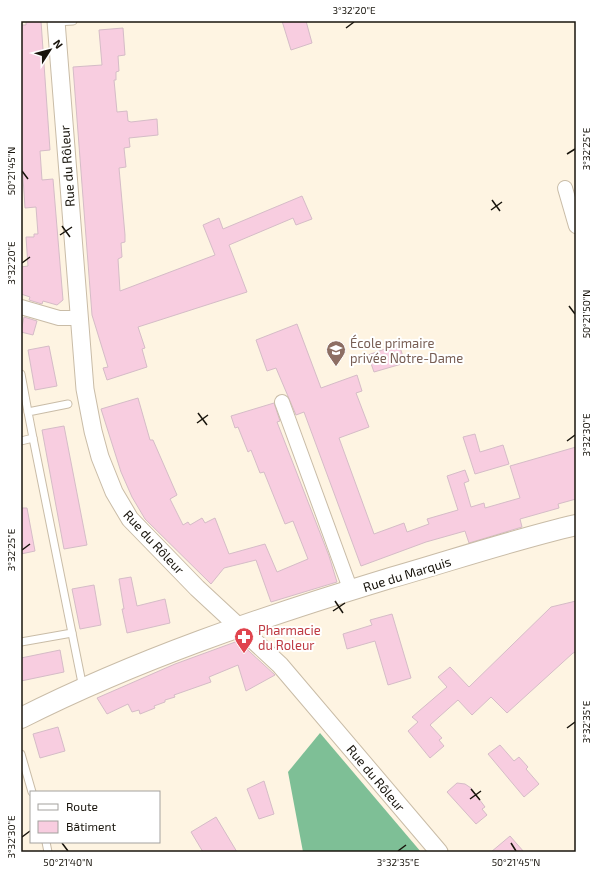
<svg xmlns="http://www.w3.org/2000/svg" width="597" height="873" viewBox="0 0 597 873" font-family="'Exo 2',sans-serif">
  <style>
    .forest { fill: #7ebf96 }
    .building { fill: #f8cde0; stroke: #d5bcc7 }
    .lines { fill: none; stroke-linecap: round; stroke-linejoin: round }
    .service-casing { stroke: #c9bca7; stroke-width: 9 }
    .minor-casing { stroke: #c9bca7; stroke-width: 16 }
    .tertiary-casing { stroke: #c9bca7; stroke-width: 19 }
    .secondary-casing { stroke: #c9bca7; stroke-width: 22 }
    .service { stroke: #fff; stroke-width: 7 }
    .minor { stroke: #fff; stroke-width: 14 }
    .tertiary { stroke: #fff; stroke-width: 17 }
    .secondary { stroke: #fff; stroke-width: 20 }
    .ticks { fill: none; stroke: #18140c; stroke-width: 1.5 }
    .labels { text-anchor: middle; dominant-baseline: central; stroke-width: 4; stroke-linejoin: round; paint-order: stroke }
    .street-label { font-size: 13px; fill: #18140c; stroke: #fff }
    .education-label { font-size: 13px; fill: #785e54; stroke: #fff; text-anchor: start }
    .health-label { font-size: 13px; fill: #be3a42; stroke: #fff; text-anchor: start }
    .neatline { fill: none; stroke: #18140c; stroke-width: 1.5 }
    .ticks-label { font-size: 10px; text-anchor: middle; fill: #18140c }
  </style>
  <rect width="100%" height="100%" fill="#fef4e2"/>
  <!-- forest -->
  <path class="forest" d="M320,733L421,852H303L288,772Z"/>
  <!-- building -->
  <g class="building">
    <path d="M26,21H41L50,150L40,151L42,180L53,179L63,300L57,305L43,301L42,304L29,300L30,297L21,294V267L28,266L26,237H34V234H38L36,207L25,208L21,147V25H26Z"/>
    <path d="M282,21H306L312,43L291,50Z"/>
    <path d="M123,28L125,55L118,56L119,71L116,72V80H114L117,112L127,111L128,121L131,122L157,119L158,135L129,138L130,147L124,148L126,167L119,168L125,235V242L121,243L122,257L118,259L120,291L215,255L203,225L219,218L223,229L302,196L312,219L296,225L293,218L229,245L247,292L138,327L145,348L142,349L147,367L107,380L103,368L108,367L92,315L73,67L102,65L99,30Z"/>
    <path d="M24,317L37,321L33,335L21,332Z"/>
    <path d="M297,324L321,388L357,375L362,391L356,393L369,427L339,438L374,534L404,523L407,532L429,524L427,519L458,510L447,476L465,470L469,481L464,483L471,507L484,503L485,508L520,498L510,466L576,447V499L558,504L559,508L520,519L522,527L469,543L465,531L426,542L361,566L304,412L296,415L276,368L267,371L256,340Z"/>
    <path d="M399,344L405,363L374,372L368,355Z"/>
    <path d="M49,346L57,386L35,390L28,350Z"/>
    <path d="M138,398L150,440H153L177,495L170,499L183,525L188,522L190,525L202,518L205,523L215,518L229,554L265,544L277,572L308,559L293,521L285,524L264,472L260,473L251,450L248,452L238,427L235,428L231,416L274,403L280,421L277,422L329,556L337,582L271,602L256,560L224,568L211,584L145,519L132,497L121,472L101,409Z"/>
    <path d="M64,426L87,545L64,549L42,430Z"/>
    <path d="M475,434L480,452L503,445L509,464L475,474L463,437Z"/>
    <path d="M21,508H27L35,551L21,554Z"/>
    <path d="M131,577L137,606L165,599L170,623L127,633L122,609H124L119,579Z"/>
    <path d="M94,585L101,625L80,629L72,589Z"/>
    <path d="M576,601V652L573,653L507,713L491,697L472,715L458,700L430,725L442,738L439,740L444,746L430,758L408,731L418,722L412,717L447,687L438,677L450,667L469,687L551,607Z"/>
    <path d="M392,614L411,678L388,685L375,641L347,649L343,634L372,625L370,620Z"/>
    <path d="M238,641L275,675L246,691L238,665L209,677L211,682L174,695L175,697L165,700V702L154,706L155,708L140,714L139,710L132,712L128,704L107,714L97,698L175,664Z"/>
    <path d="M60,650L64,672L21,681V658Z"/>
    <path d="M58,727L65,751L40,758L33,734Z"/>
    <path d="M500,745L514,761L519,757L528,767L526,769L539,784L524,797L488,754Z"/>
    <path d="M264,781L274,814L259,819L247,789Z"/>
    <path d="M457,783L465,784L471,788L485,807L482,809L487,815L476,824L447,792Z"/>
    <path d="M216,817L237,852H203L191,832Z"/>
    <path d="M510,836L524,852H491Z"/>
  </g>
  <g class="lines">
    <!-- service casing -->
    <g class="service-casing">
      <g id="service">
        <path d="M56,22L73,21"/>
        <path d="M21,374L28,412"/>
        <path d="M33,438L28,412L68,404"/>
        <path d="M21,441L33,438L83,688"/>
        <path d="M21,642L72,633"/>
        <path d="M21,754L32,792"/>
        <path d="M46,842L48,852"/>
      </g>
    </g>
    <!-- minor casing -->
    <g class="minor-casing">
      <g id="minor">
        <path d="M565,188L576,226"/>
        <path d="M21,307L59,318H79"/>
        <path d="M282,402L351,591"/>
      </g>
    </g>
    <!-- tertiary casing -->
    <g class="tertiary-casing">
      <path id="tertiary" d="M56,21L85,389L93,431L100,457L114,492L130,519L197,588L280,665L439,852"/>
    </g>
    <!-- secondary casing -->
    <g class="secondary-casing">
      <path id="secondary" d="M21,718C138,659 262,617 387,579C450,561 512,540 576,525"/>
    </g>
    <!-- service -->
    <use href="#service" class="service"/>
    <!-- minor -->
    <use href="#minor" class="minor"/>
    <!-- tertiary -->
    <use href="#tertiary" class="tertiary"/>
    <!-- secondary -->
    <use href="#secondary" class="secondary"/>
  </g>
  <!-- ticks -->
  <path class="ticks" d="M346,28L354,22M567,154L575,149M22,171L28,179M492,200L500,211M491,210L502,202M62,226L70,237M60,235L72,227M22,263L30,257M569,306L575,314M198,413L207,425M197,423L208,415M567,441L575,435M22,550L30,544M335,601L343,613M333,611L345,603M567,728L575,722M471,789L480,800M470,799L481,791M22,837L30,831M62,843L68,851M511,843L516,851M398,851L406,845"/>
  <!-- icons -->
  <defs>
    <g id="school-pin" transform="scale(1)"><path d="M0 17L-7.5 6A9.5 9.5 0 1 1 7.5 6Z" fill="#8d6e63" stroke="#fff"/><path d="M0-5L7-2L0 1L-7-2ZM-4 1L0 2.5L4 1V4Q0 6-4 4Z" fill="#fff"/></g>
    <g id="pharmacy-pin" transform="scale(1)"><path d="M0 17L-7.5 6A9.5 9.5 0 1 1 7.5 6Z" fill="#e0444e" stroke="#fff"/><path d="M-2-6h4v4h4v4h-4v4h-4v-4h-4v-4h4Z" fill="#fff"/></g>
  </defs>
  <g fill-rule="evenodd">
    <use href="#school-pin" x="336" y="350"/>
    <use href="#pharmacy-pin" x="244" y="637"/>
  </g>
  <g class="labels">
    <!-- street labels -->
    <g class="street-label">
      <text transform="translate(67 166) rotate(-94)">Rue du Rôleur</text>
      <text transform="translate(154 542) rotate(47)">Rue du Rôleur</text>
      <text transform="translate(407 574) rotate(-17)">Rue du Marquis</text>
      <text transform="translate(376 778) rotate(50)">Rue du Rôleur</text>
    </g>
    <!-- education labels -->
    <g class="education-label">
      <text x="350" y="343">École primaire<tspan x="350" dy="15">privée Notre-Dame</tspan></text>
    </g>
    <!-- health labels -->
    <g class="health-label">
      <text x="258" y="630">Pharmacie<tspan x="258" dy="15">du Roleur</tspan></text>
    </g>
  </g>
  <!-- border -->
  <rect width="597" height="873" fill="none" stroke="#ffffff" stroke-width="44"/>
  <!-- legend -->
  <rect x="30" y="791" width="130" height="52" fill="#ffffff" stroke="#a3a19e"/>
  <rect x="38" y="804" width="20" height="6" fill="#ffffff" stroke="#a3a19e"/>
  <text x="66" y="811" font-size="12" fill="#18140c">Route</text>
  <rect x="38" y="821" width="20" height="12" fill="#f8cde0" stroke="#a3a19e"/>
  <text x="66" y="831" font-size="12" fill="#18140c">Bâtiment</text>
  <!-- north arrow -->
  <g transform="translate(50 50) rotate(54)" stroke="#ffffff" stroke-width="3" paint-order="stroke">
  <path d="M0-3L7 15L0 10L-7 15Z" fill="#18140c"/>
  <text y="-6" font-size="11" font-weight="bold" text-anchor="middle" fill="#18140c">N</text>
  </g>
  <rect x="22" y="22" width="553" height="829" class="neatline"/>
  <g class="ticks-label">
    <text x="354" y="14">3°32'20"E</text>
    <text transform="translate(586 149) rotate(-90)" y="4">3°32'25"E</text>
    <text transform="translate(11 171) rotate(-90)" y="4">50°21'45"N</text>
    <text transform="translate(11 263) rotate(-90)" y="4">3°32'20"E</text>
    <text transform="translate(586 314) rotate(-90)" y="4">50°21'50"N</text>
    <text transform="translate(586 435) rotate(-90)" y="4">3°32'30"E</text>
    <text transform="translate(11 550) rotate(-90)" y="4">3°32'25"E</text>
    <text transform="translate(586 722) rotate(-90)" y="4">3°32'35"E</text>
    <text transform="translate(11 837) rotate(-90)" y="4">3°32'30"E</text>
    <text x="68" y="866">50°21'40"N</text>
    <text x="398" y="866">3°32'35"E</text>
    <text x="516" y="866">50°21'45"N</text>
  </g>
</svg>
